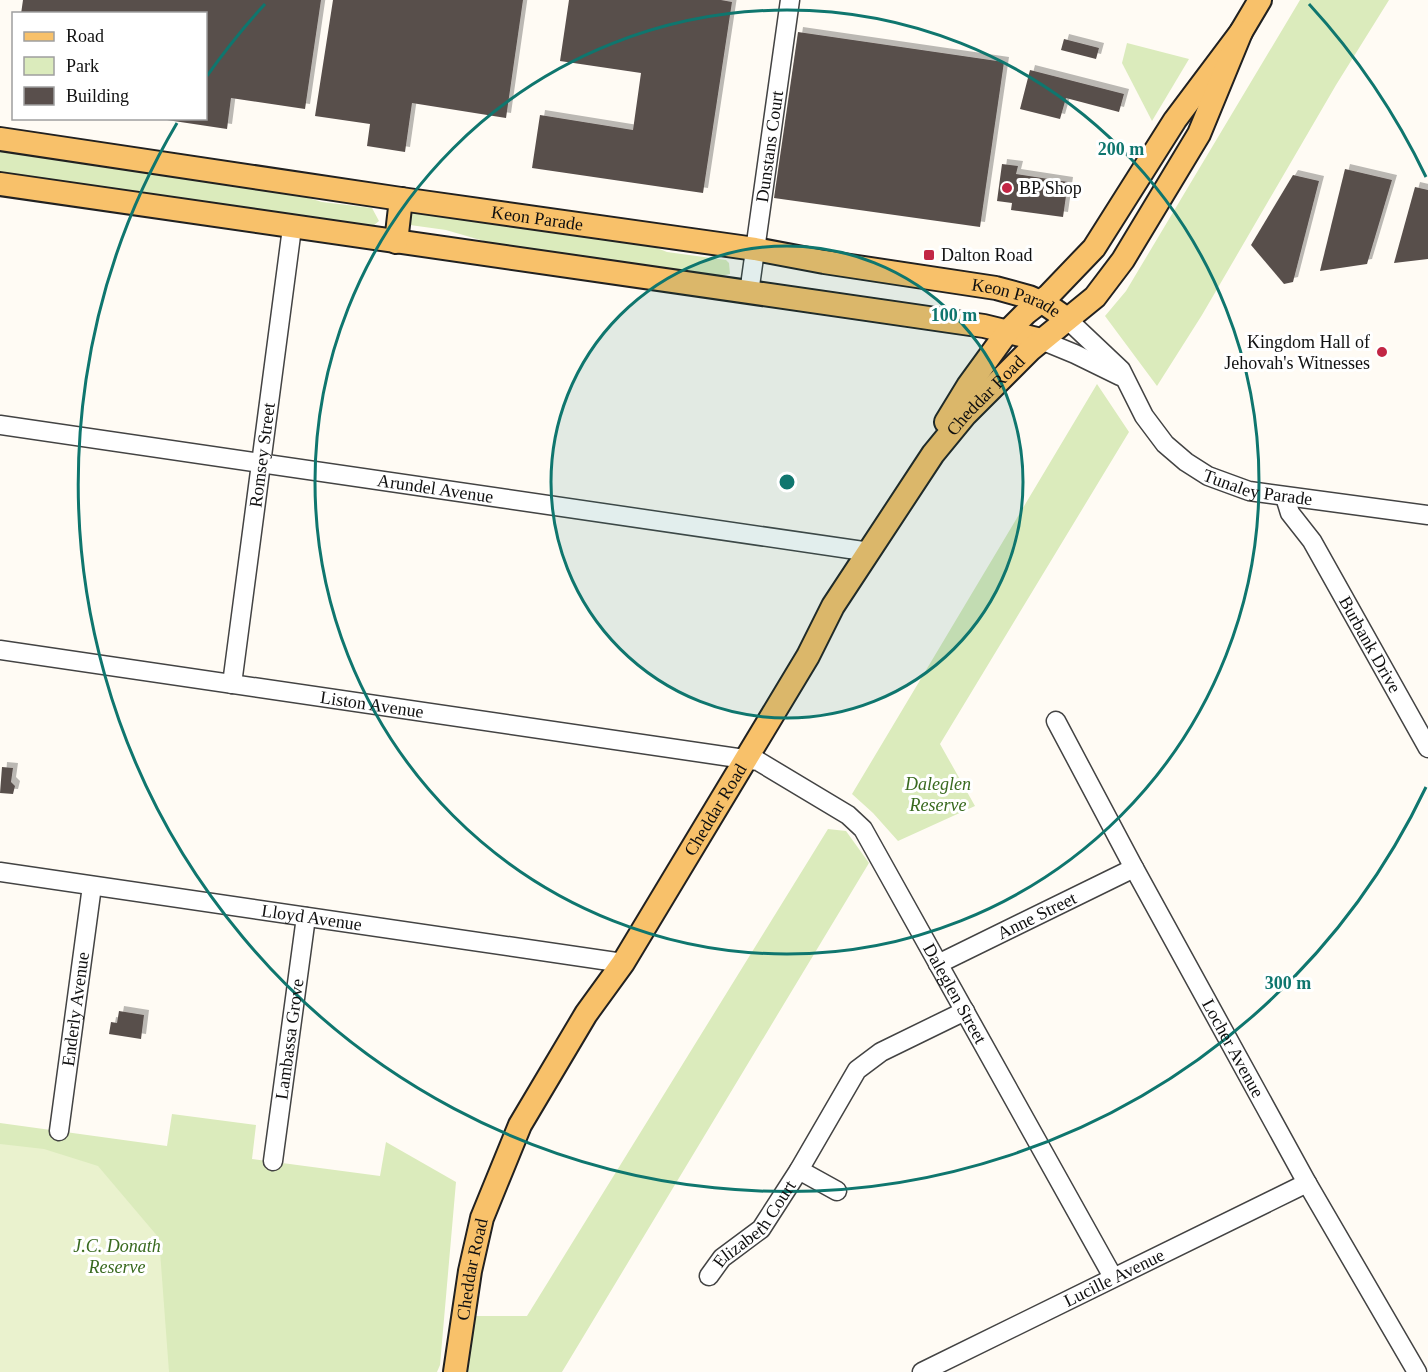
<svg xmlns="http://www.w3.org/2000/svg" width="1428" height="1372" viewBox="0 0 1428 1372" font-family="Georgia,serif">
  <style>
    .green { fill: #dbebbc }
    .pitch { fill: #eaf2ce }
    .building { fill: #594f4c; filter: url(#shadow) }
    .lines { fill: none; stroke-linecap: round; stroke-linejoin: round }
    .minor-casing { stroke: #434343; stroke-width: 21 }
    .major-casing { stroke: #212121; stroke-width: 26 }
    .minor { stroke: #fff; stroke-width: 18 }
    .major { stroke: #f8c16a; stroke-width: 22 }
    .ring { fill: none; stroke: #0f766e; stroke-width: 3 }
    .poi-dot { fill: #c22644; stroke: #fff; stroke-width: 2 }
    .labels { text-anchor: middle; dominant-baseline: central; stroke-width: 6; stroke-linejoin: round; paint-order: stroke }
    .street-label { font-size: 18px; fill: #101010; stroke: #fff }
    .poi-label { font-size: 18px; fill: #101010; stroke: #fff; text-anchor: start }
    .park-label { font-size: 18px; font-style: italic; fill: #396a1f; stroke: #fff }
    .centre { fill: #0f766e; stroke: #fff; stroke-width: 3 }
    .ring-label { font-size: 18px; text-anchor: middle; font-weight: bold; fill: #0f766e; stroke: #fff; stroke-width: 6; stroke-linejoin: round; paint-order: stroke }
  </style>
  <defs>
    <filter id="shadow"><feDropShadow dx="5" dy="-5" stdDeviation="0" flood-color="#0004"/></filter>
  </defs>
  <rect width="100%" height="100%" fill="#fffbf4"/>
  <!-- green -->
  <g class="green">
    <path d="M1300,0H1389L1336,85L1202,315L1157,386L1105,316L1126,291Z"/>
    <path d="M1127,43L1189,59L1152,121L1122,63Z"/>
    <path d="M0,150L288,192L322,202L372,208L379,221L373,226L0,173Z"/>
    <path d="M409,212L637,240L667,252L726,260L729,263L730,274L720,276L501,246L446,230L410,225Z"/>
    <path d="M1097,384L1129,432L940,744L975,806L898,841L873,813L852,794Z"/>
    <path d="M828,829L846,831L869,863L562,1372H463L472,1316H527Z"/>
    <path d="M172,1114L256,1125L252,1159L380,1176L386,1142L456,1182L440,1365L437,1372H0V1123L167,1146Z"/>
  </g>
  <!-- pitch -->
  <path class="pitch" d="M0,1144L44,1149L98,1166L159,1238L169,1372H0Z"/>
  <!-- building -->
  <g class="building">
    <path d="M23,0H321L305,109L231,98L227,129L167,120L206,118V14H21Z"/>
    <path d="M333,0H523L506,118L412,103L405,152L367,146L370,124L315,116Z"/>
    <path d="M569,0H721L732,2L703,193L532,168L540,115L633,130L641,73L560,61Z"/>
    <path d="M798,32L1004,62L980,227L774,198Z"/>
    <path d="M1064,39L1099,48L1096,59L1061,50Z"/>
    <path d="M1030,70L1124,94L1119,112L1066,98L1060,119L1020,109Z"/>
    <path d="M1002,164L1018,166L1016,174L1068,182L1063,217L1011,210L1012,203L997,201Z"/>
    <path d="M1345,169L1392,180L1367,264L1320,271Z"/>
    <path d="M1293,175L1319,181L1293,282L1284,284L1251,245Z"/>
    <path d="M1415,187L1428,190V259L1394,263Z"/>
    <path d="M2,767L13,768L11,782L15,786L13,794L0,793Z"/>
    <path d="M119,1011L144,1015L141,1039L109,1034L111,1022L117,1023Z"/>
  </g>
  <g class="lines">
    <!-- minor casing -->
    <g class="minor-casing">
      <g id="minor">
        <path id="s1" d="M749,293L790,0"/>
        <path id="s2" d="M1067,319L1121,370L1144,416L1165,444L1186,462L1208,476L1249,491L1428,515"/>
        <path d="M1041,340L1075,354L1120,376"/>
        <path id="s3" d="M0,425L870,552"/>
        <path id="s4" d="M1285,497L1290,513L1312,541L1428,748"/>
        <path id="s5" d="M0,650L758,761L848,815L863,829L1113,1277"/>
        <path id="s6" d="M232,684L292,228"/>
        <path id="s7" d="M1056,721L1134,868L1307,1183L1417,1372"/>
        <path id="s8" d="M0,872L623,963"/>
        <path id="s9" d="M938,964L1134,868"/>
        <path id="s10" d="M59,1131L92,886"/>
        <path id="s11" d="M273,1161L306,917"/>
        <path d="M799,1170L837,1191"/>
        <path id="s12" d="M709,1276L722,1258L761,1229L799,1170L857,1070L881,1052L965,1011"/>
        <path id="s13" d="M922,1372L1307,1183"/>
      </g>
    </g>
    <!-- major casing -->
    <g class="major-casing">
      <g id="major">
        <path id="s14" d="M0,139L401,199L755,249L824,262L996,288L1029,297L1047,305L1067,319"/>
        <path d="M0,184L984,326L1041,340"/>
        <path d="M396,242L401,199"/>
        <path d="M946,422L968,386L1008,331L1026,313L1048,296L1094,248L1175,120L1241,32L1260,0"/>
        <path id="s15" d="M455,1372L470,1271L482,1218L520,1125L586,1014L623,963L808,656L833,606L933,454L965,415L1030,350L1095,297L1123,260L1199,134L1241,32"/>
      </g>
    </g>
    <!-- minor -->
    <use href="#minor" class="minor"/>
    <!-- major -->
    <use href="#major" class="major"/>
  </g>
  <!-- distance rings -->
  <circle cx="787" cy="482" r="236" fill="#0f766e" fill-opacity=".12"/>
  <g class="ring">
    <circle cx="787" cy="482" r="236"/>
    <circle cx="787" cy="482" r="472"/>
    <path d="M1426 787A708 708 0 1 1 177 123M207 76A708 708 0 0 1 265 4M1309 4A708 708 0 0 1 1426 177"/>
  </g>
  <!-- markers -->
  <g class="poi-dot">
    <circle cx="1007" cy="188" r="6"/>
    <rect x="923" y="249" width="12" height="12" rx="3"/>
    <circle cx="1382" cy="352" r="6"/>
  </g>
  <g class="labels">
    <!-- street labels -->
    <g class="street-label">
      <text stroke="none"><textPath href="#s1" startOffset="148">Dunstans Court</textPath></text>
      <text stroke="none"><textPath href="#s14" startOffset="543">Keon Parade</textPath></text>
      <text stroke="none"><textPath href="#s14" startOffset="1029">Keon Parade</textPath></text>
      <text stroke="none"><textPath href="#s15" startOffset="1124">Cheddar Road</textPath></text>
      <text stroke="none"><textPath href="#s6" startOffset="231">Romsey Street</textPath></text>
      <text stroke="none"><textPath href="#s2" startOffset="266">Tunaley Parade</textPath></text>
      <text stroke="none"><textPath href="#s3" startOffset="440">Arundel Avenue</textPath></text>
      <text stroke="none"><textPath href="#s4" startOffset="171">Burbank Drive</textPath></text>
      <text stroke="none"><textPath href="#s5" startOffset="376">Liston Avenue</textPath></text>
      <text stroke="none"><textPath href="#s15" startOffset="628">Cheddar Road</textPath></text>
      <text stroke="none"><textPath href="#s9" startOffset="110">Anne Street</textPath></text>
      <text stroke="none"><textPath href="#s8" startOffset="315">Lloyd Avenue</textPath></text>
      <text stroke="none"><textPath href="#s5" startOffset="1080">Daleglen Street</textPath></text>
      <text stroke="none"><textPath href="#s10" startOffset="123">Enderly Avenue</textPath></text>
      <text stroke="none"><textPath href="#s11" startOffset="123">Lambassa Grove</textPath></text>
      <text stroke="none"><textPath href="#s7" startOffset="372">Locher Avenue</textPath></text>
      <text stroke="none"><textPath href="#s12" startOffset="70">Elizabeth Court</textPath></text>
      <text stroke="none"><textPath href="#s15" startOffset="104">Cheddar Road</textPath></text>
      <text stroke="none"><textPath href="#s13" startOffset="214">Lucille Avenue</textPath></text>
    </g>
    <!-- poi labels -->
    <g class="poi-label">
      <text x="1019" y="188">BP Shop</text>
      <text x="941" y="255">Dalton Road</text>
      <text x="1370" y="342" text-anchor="end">Kingdom Hall of<tspan x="1370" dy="21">Jehovah's Witnesses</tspan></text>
    </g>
    <!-- park labels -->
    <g class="park-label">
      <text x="938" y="784">Daleglen<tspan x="938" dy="21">Reserve</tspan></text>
      <text x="117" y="1246">J.C. Donath<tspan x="117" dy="21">Reserve</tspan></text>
    </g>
  </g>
  <circle cx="787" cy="482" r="9" class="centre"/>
  <g class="ring-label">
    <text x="1121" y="155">200 m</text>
    <text x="954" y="321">100 m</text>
    <text x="1288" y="989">300 m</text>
  </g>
  <!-- legend -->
  <rect x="12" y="12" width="195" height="108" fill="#ffffff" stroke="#9f9f9f" stroke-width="1.5"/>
  <rect x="24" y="32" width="30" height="9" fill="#f8c16a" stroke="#9f9f9f" stroke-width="1.5"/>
  <text x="66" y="42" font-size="18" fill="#101010">Road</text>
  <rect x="24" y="57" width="30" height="18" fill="#dbebbc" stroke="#9f9f9f" stroke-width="1.5"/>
  <text x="66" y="72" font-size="18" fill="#101010">Park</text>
  <rect x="24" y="87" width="30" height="18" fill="#594f4c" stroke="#9f9f9f" stroke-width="1.5"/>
  <text x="66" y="102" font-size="18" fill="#101010">Building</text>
</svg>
